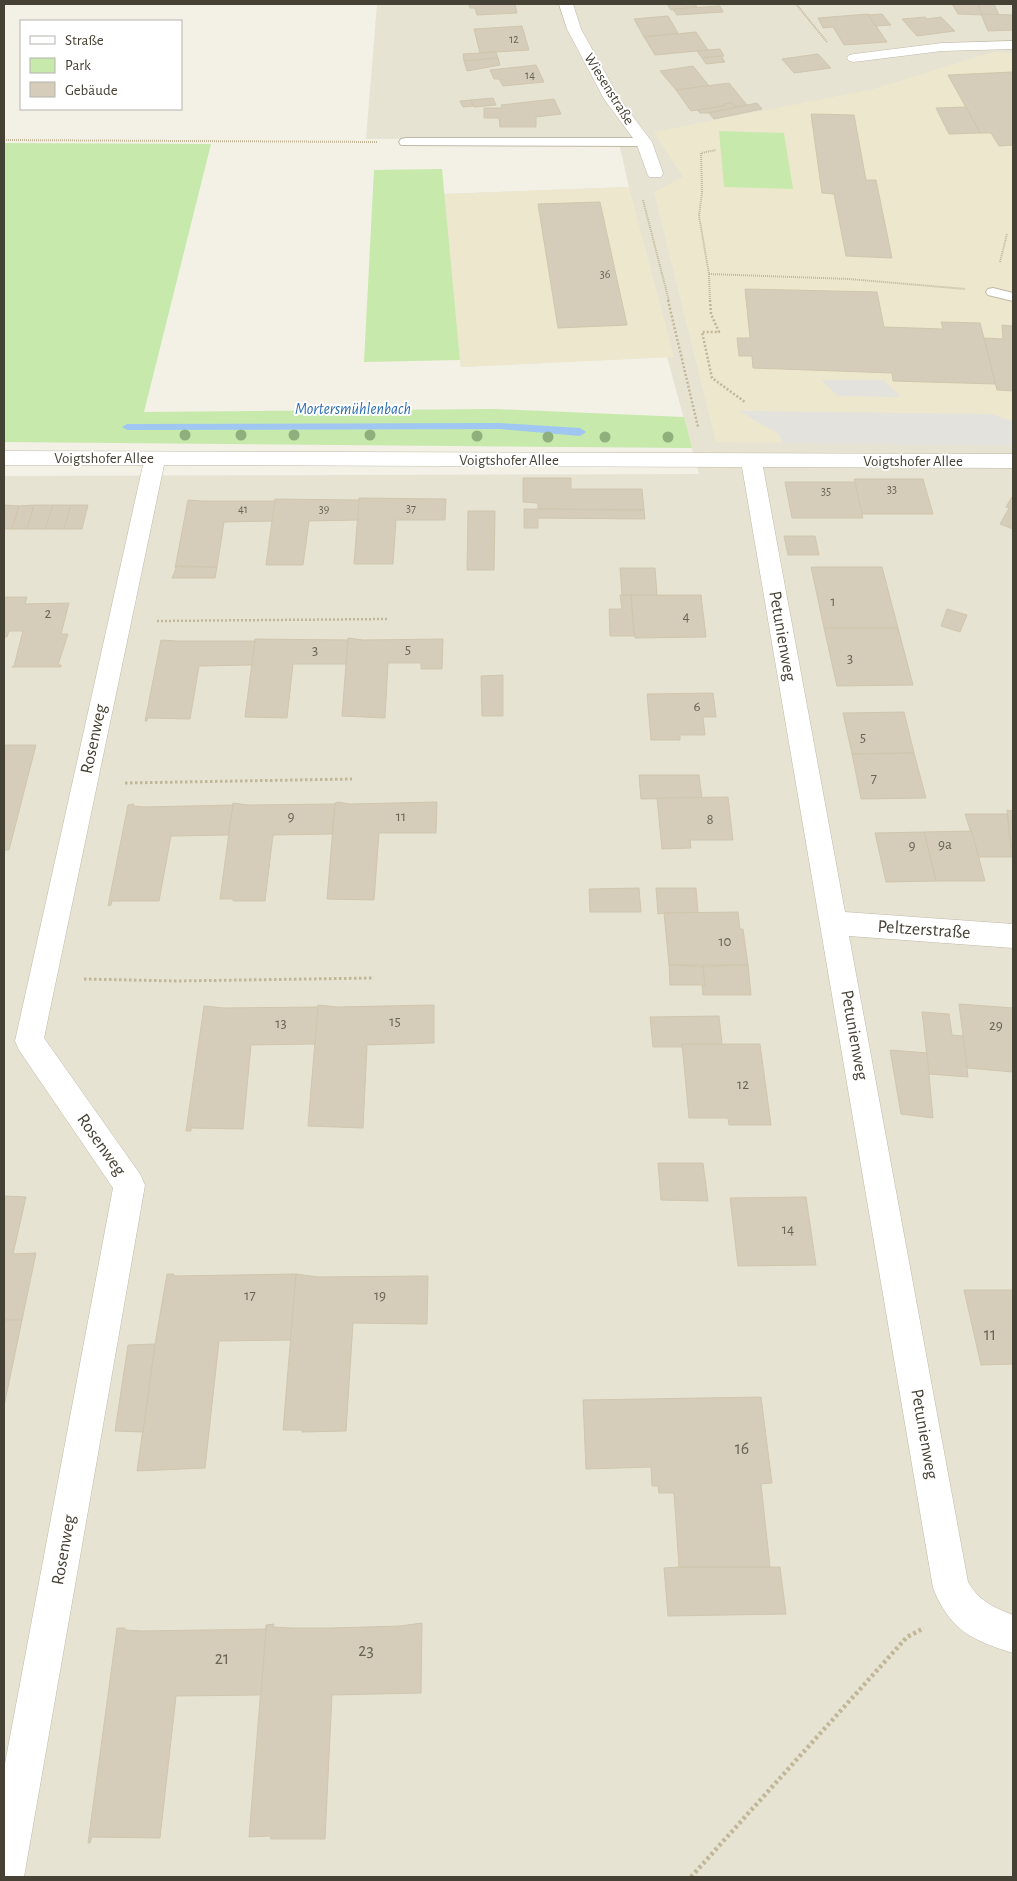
<svg xmlns="http://www.w3.org/2000/svg" width="1017" height="1881" viewBox="0 0 1017 1881" font-family="'Alegreya Sans',sans-serif">
  <style>
    .residential { fill: #e7e3d3 }
    .education { fill: #ede7ce }
    .green { fill: #c7e9ac }
    .parking { fill: #e3e2dd }
    .lines { fill: none; stroke-linecap: round; stroke-linejoin: round }
    .stream { fill: #9fc7f2; fill-rule: evenodd }
    .building { fill: #d5cdba; stroke: #d0c6ad }
    .service-casing { stroke: #bfb9a7; stroke-width: 2 }
    .minor-casing { stroke: #bfb9a7; stroke-width: 1 }
    .path-far3 { stroke: #c1b798; stroke-width: 2; stroke-dasharray: 1 1; stroke-linecap: butt }
    .path-far2 { stroke: #c1b798; stroke-width: 2.5; stroke-dasharray: 2 2; stroke-linecap: butt }
    .path-far1 { stroke: #c1b798; stroke-width: 3; stroke-dasharray: 2.5 2.5; stroke-linecap: butt }
    .path { stroke: #c1b798; stroke-width: 4.5; stroke-dasharray: 3 3; stroke-linecap: butt }
    .service { fill: #fff; fill-rule: evenodd }
    .minor { fill: #fff; fill-rule: evenodd }
    .tree { fill: #8faf7c }
    .labels { text-anchor: middle; dominant-baseline: central; stroke-width: 4; stroke-linejoin: round; paint-order: stroke }
    .far-number-label { font-size: 12px; fill: #696456 }
    .far-street-label { font-size: 15px; fill: #454134; stroke: #fff }
    .number-label { font-size: 15px; fill: #696456 }
    .far-water-label { font-size: 16px; font-style: italic; fill: #2b6cb4; stroke: #fff }
    .street-label { font-size: 18px; fill: #454134; stroke: #fff }
    .near-number-label { font-size: 18px; fill: #696456 }
  </style>
  <rect width="100%" height="100%" fill="#f3f0e5"/>
  <!-- residential -->
  <path class="residential" d="M377,4H1013V1877H4V476L699,474L667,357L461,367L444,194L629,187L618,139H366Z"/>
  <!-- education -->
  <g class="education">
    <path d="M993,52L1013,53V443L716,442L654,192L683,177L654,132L874,89Z"/>
    <path d="M629,187L674,357L461,367L444,194Z"/>
  </g>
  <!-- green -->
  <g class="green">
    <path d="M719,131L784,133L793,189L724,187Z"/>
    <path d="M4,143L211,144L144,412L495,409L684,417L692,448L4,442Z"/>
    <path d="M442,169L460,360L364,362L374,170Z"/>
  </g>
  <!-- parking -->
  <g class="parking">
    <path d="M821,380H883L901,397L838,396Z"/>
    <path d="M739,411L991,414L1013,421V444L1011,446L782,443L779,434Z"/>
  </g>
  <g class="lines">
    <!-- stream -->
    <path class="stream" d="M500,423L580,428L586,432L580,436L500,429L127,430L122,427L127,424Z"/>
  </g>
  <!-- building -->
  <g class="building">
    <path d="M469,4H515L517,13L477,15L475,8H470Z"/>
    <path d="M667,4H695L697,7L671,10Z"/>
    <path d="M952,4H978L982,15L958,14Z"/>
    <path d="M978,4H994L999,15H982Z"/>
    <path d="M720,6L723,12L677,15L673,9Z"/>
    <path d="M868,14L887,42L844,45L833,27L823,28L818,18Z"/>
    <path d="M882,14L891,25L876,26L868,15Z"/>
    <path d="M981,14L1013,15V30L988,31Z"/>
    <path d="M668,16L678,33L644,37L634,19Z"/>
    <path d="M925,17L927,19L941,17L955,31L917,36L902,19Z"/>
    <path d="M522,26L529,50L480,53L474,29Z"/>
    <path d="M696,32L708,50L655,55L644,37Z"/>
    <path d="M720,49L724,56L702,58L697,51Z"/>
    <path d="M496,52L498,58L464,61L463,54Z"/>
    <path d="M818,54L831,68L794,73L782,59Z"/>
    <path d="M721,56L725,62L706,64L702,58Z"/>
    <path d="M498,58L500,65L467,71L464,61Z"/>
    <path d="M536,65L544,82L503,86L499,79H494L490,70Z"/>
    <path d="M693,66L709,86L676,90L660,71Z"/>
    <path d="M1013,72V145L999,146L991,133H980L948,75Z"/>
    <path d="M729,83L747,105L735,107L732,103L724,104L725,106L691,111L676,90Z"/>
    <path d="M493,98L496,105L474,107L471,100Z"/>
    <path d="M554,99L561,114L536,117V127H500L499,118H484V108H502L501,105Z"/>
    <path d="M471,100L473,106L463,107L460,101Z"/>
    <path d="M732,103L736,108L709,113H700L697,110L725,106L724,104Z"/>
    <path d="M757,103L762,109L714,119L709,113Z"/>
    <path d="M966,107L980,133L949,134L936,108Z"/>
    <path d="M811,114L854,115L866,180H876L892,258L846,256L834,194L822,193Z"/>
    <path d="M600,202L627,325L558,328L538,204Z"/>
    <path d="M745,289L877,292L884,327L943,329L941,322L980,323L996,384L893,381L892,373L753,368L752,356H739L737,338H750Z"/>
    <path d="M1002,325L1013,326V391L997,390L984,338L1003,339Z"/>
    <path d="M523,478H571V489H642L644,510L538,509V503L523,502Z"/>
    <path d="M854,479H923L933,514H862Z"/>
    <path d="M785,482H855L863,518H792Z"/>
    <path d="M1012,497L1013,498V529L1000,524L1009,508L1006,507Z"/>
    <path d="M359,498L446,499L445,520H396L393,564H354Z"/>
    <path d="M275,499L359,500L358,520L309,521L303,565H266Z"/>
    <path d="M188,500L202,501H275L272,521L224,522L217,567L177,566L175,568Z"/>
    <path d="M4,505L19,506L12,529H4Z"/>
    <path d="M34,505L27,529H12L19,506Z"/>
    <path d="M34,505H53L45,529H27Z"/>
    <path d="M53,505H71L64,529H45Z"/>
    <path d="M71,505H88L82,529H64Z"/>
    <path d="M524,509L644,510L645,519L538,518V528H524Z"/>
    <path d="M468,511H495L494,570H467Z"/>
    <path d="M784,536H815L819,555H788Z"/>
    <path d="M177,566L187,567H217L215,578H172Z"/>
    <path d="M811,567H882L898,628H824Z"/>
    <path d="M620,568H655L657,595H622Z"/>
    <path d="M620,595H631L634,636H610L609,609H622Z"/>
    <path d="M631,595H701L706,637L635,638Z"/>
    <path d="M4,597H27L25,604L69,603L61,634H68L58,665H61V667H12L14,666L23,631H9L7,637H4Z"/>
    <path d="M947,609L967,615L960,632L941,626Z"/>
    <path d="M824,628H898L913,685L837,686Z"/>
    <path d="M348,638L363,640L443,639L442,669H421V663H388L385,718L342,716Z"/>
    <path d="M255,639L348,640L346,664H293L287,718L245,717Z"/>
    <path d="M161,640L177,641H255L252,665L199,666L190,719L148,718L147,721H145Z"/>
    <path d="M503,675V716H482L481,676Z"/>
    <path d="M713,693L716,717H703L705,735H680V740H651L647,694Z"/>
    <path d="M904,712L914,753L852,754L843,713Z"/>
    <path d="M4,745H36L9,850H4Z"/>
    <path d="M914,753L926,798L861,799L852,754Z"/>
    <path d="M639,775H699L702,798L641,799Z"/>
    <path d="M728,797L733,840H690L691,848L662,849L657,798Z"/>
    <path d="M338,802L350,804L437,802L436,833H379L374,900L327,899L335,803Z"/>
    <path d="M233,803L248,805L335,804L332,834L273,835L265,901H233V899H220Z"/>
    <path d="M134,804L133,806L145,807L233,805L228,835L171,836L159,901H112L111,905L108,906L128,805Z"/>
    <path d="M1007,810L1013,811V849H1011Z"/>
    <path d="M965,814H1007L1012,857H979Z"/>
    <path d="M970,831L972,832L985,881H936L924,832Z"/>
    <path d="M924,832L936,881L886,882L875,833Z"/>
    <path d="M639,888L641,912H590L589,889Z"/>
    <path d="M656,888H696L698,913H664L658,914Z"/>
    <path d="M738,912L740,929H743L748,965H669L664,913Z"/>
    <path d="M669,965L703,966L705,985H670Z"/>
    <path d="M748,965L751,995H703L702,986L705,985L703,966Z"/>
    <path d="M959,1004L1013,1008V1072L967,1068Z"/>
    <path d="M318,1005L337,1007L434,1005V1043L367,1045L363,1128L308,1126Z"/>
    <path d="M204,1006L224,1008L318,1007L315,1044L251,1045L243,1129L191,1128V1131H186Z"/>
    <path d="M922,1012L949,1014L952,1035L963,1036L968,1077L929,1074Z"/>
    <path d="M719,1016L722,1044H682V1047H653L650,1017Z"/>
    <path d="M682,1044H760L771,1125H729L728,1118H689Z"/>
    <path d="M890,1050L927,1053L933,1118L901,1114Z"/>
    <path d="M658,1163H703L708,1201L661,1200Z"/>
    <path d="M4,1196L26,1197L13,1254L36,1253L22,1320H4Z"/>
    <path d="M806,1197L816,1265L738,1266L730,1198Z"/>
    <path d="M167,1274H174L173,1276L296,1274L292,1340L219,1341L205,1468L137,1471L155,1344Z"/>
    <path d="M296,1274L318,1277L428,1276L427,1324L353,1323L346,1431L302,1432V1430H283Z"/>
    <path d="M964,1290H1013V1364L981,1365Z"/>
    <path d="M4,1320H22L4,1406Z"/>
    <path d="M155,1344L143,1432L115,1431L128,1345Z"/>
    <path d="M761,1397L772,1483L761,1484L770,1567H679L674,1493H659L658,1486H652L651,1467L586,1469L583,1400Z"/>
    <path d="M679,1567H780L786,1614L668,1616L664,1568Z"/>
    <path d="M422,1623L421,1693L332,1695L325,1839H271L270,1836L249,1837L266,1625L274,1624L273,1627L291,1628H331L400,1626Z"/>
    <path d="M117,1628H125V1630L142,1631L266,1629L261,1695L176,1696L160,1838L92,1837L90,1843H88Z"/>
  </g>
  <g class="lines">
    <!-- service casing -->
    <g class="service-casing">
      <g id="service">
        <path d="M406,138H644L651,142L644,146L401,145L399,142L401,139Z"/>
        <path d="M993,288L1013,293V301L988,295L986,292L988,289Z"/>
      </g>
    </g>
    <!-- minor casing -->
    <g class="minor-casing">
      <g id="minor">
        <path d="M559,4H573L581,29L619,98L652,142L663,173L661,177H649L647,173L636,142L604,99L567,29Z"/>
        <path d="M1013,41V49L942,51L854,62L849,61L847,58L849,55L854,54L942,43Z"/>
        <path d="M4,451L1013,454V468L763,467L845,912L1013,924V948L849,936L968,1582C979,1601 994,1608 1013,1615V1653C971,1640 950,1630 933,1588L742,467L164,465L44,1038L140,1174L145,1185L24,1877H4V1769L113,1188L19,1050L15,1041L143,465H4Z"/>
      </g>
    </g>
    <!-- path-far3 -->
    <g class="path-far3">
      <path d="M796,4L827,42"/>
      <path d="M4,140L378,142"/>
      <path d="M643,200L669,301"/>
      <path d="M1000,262L1007,234"/>
      <path d="M709,274L849,279L965,289"/>
      <path d="M710,301L709,274L699,216L702,192L701,153L716,150"/>
    </g>
    <!-- path-far2 -->
    <g class="path-far2">
      <path d="M668,300L698,427"/>
      <path d="M710,300L711,314L719,332H702L712,378L745,402"/>
      <path d="M157,621L387,619"/>
    </g>
    <!-- path-far1 -->
    <g class="path-far1">
      <path d="M125,783L352,779"/>
      <path d="M84,979L176,981L374,978"/>
    </g>
    <!-- path -->
    <path class="path" d="M691,1877L907,1637L924,1628"/>
    <!-- service -->
    <use href="#service" class="service"/>
    <!-- minor -->
    <use href="#minor" class="minor"/>
  </g>
  <!-- trees -->
  <g class="tree">
    <circle cx="185" cy="435" r="5.5"/>
    <circle cx="241" cy="435" r="5.5"/>
    <circle cx="294" cy="435" r="5.5"/>
    <circle cx="370" cy="435" r="5.5"/>
    <circle cx="477" cy="436" r="5.5"/>
    <circle cx="548" cy="437" r="5.5"/>
    <circle cx="605" cy="437" r="5.5"/>
    <circle cx="668" cy="437" r="5.5"/>
  </g>
  <g class="labels">
    <!-- far-number labels -->
    <g class="far-number-label">
      <text x="514" y="39">12</text>
      <text x="530" y="75">14</text>
      <text x="605" y="274">36</text>
      <text x="892" y="489">33</text>
      <text x="826" y="491">35</text>
      <text x="411" y="508">37</text>
      <text x="243" y="509">41</text>
      <text x="324" y="509">39</text>
    </g>
    <!-- far-street labels -->
    <g class="far-street-label">
      <text transform="translate(609 89) rotate(58)">Wiesenstraße</text>
      <text x="104" y="458">Voigtshofer Allee</text>
      <text x="509" y="460">Voigtshofer Allee</text>
      <text x="913" y="461">Voigtshofer Allee</text>
    </g>
    <!-- number labels -->
    <g class="number-label">
      <text x="833" y="601">1</text>
      <text x="48" y="613">2</text>
      <text x="686" y="616">4</text>
      <text x="408" y="649">5</text>
      <text x="315" y="650">3</text>
      <text x="850" y="658">3</text>
      <text x="697" y="706">6</text>
      <text x="863" y="737">5</text>
      <text x="874" y="778">7</text>
      <text x="291" y="816">9</text>
      <text x="401" y="816">11</text>
      <text x="710" y="819">8</text>
      <text x="945" y="844">9a</text>
      <text x="912" y="845">9</text>
      <text x="725" y="941">10</text>
      <text x="395" y="1021">15</text>
      <text x="281" y="1023">13</text>
      <text x="996" y="1025">29</text>
      <text x="743" y="1084">12</text>
      <text x="788" y="1229">14</text>
      <text x="250" y="1295">17</text>
      <text x="380" y="1295">19</text>
    </g>
    <!-- far-water labels -->
    <g class="far-water-label">
      <text x="353" y="409">Mortersmühlenbach</text>
    </g>
    <!-- street labels -->
    <g class="street-label">
      <text transform="translate(782 636) rotate(80)">Petunienweg</text>
      <text transform="translate(94 739) rotate(-78)">Rosenweg</text>
      <text transform="translate(924 930) rotate(4)">Peltzerstraße</text>
      <text transform="translate(854 1035) rotate(80)">Petunienweg</text>
      <text transform="translate(101 1145) rotate(55)">Rosenweg</text>
      <text transform="translate(924 1434) rotate(80)">Petunienweg</text>
      <text transform="translate(64 1550) rotate(-80)">Rosenweg</text>
    </g>
    <!-- near-number labels -->
    <g class="near-number-label">
      <text x="990" y="1335">11</text>
      <text x="742" y="1449">16</text>
      <text x="366" y="1651">23</text>
      <text x="222" y="1659">21</text>
    </g>
  </g>
  <!-- border -->
  <rect width="1017" height="1881" fill="none" stroke="#454134" stroke-width="10"/>
  <!-- legend -->
  <rect x="20" y="20" width="162" height="90" fill="#ffffff" stroke="#b5b3ae"/>
  <rect x="30" y="36" width="25" height="8" fill="#ffffff" stroke="#b5b3ae"/>
  <text x="65" y="45" font-size="15" fill="#454134">Straße</text>
  <rect x="30" y="58" width="25" height="15" fill="#c7e9ac" stroke="#b5b3ae"/>
  <text x="65" y="70" font-size="15" fill="#454134">Park</text>
  <rect x="30" y="82" width="25" height="15" fill="#d5cdba" stroke="#b5b3ae"/>
  <text x="65" y="95" font-size="15" fill="#454134">Gebäude</text>
</svg>
